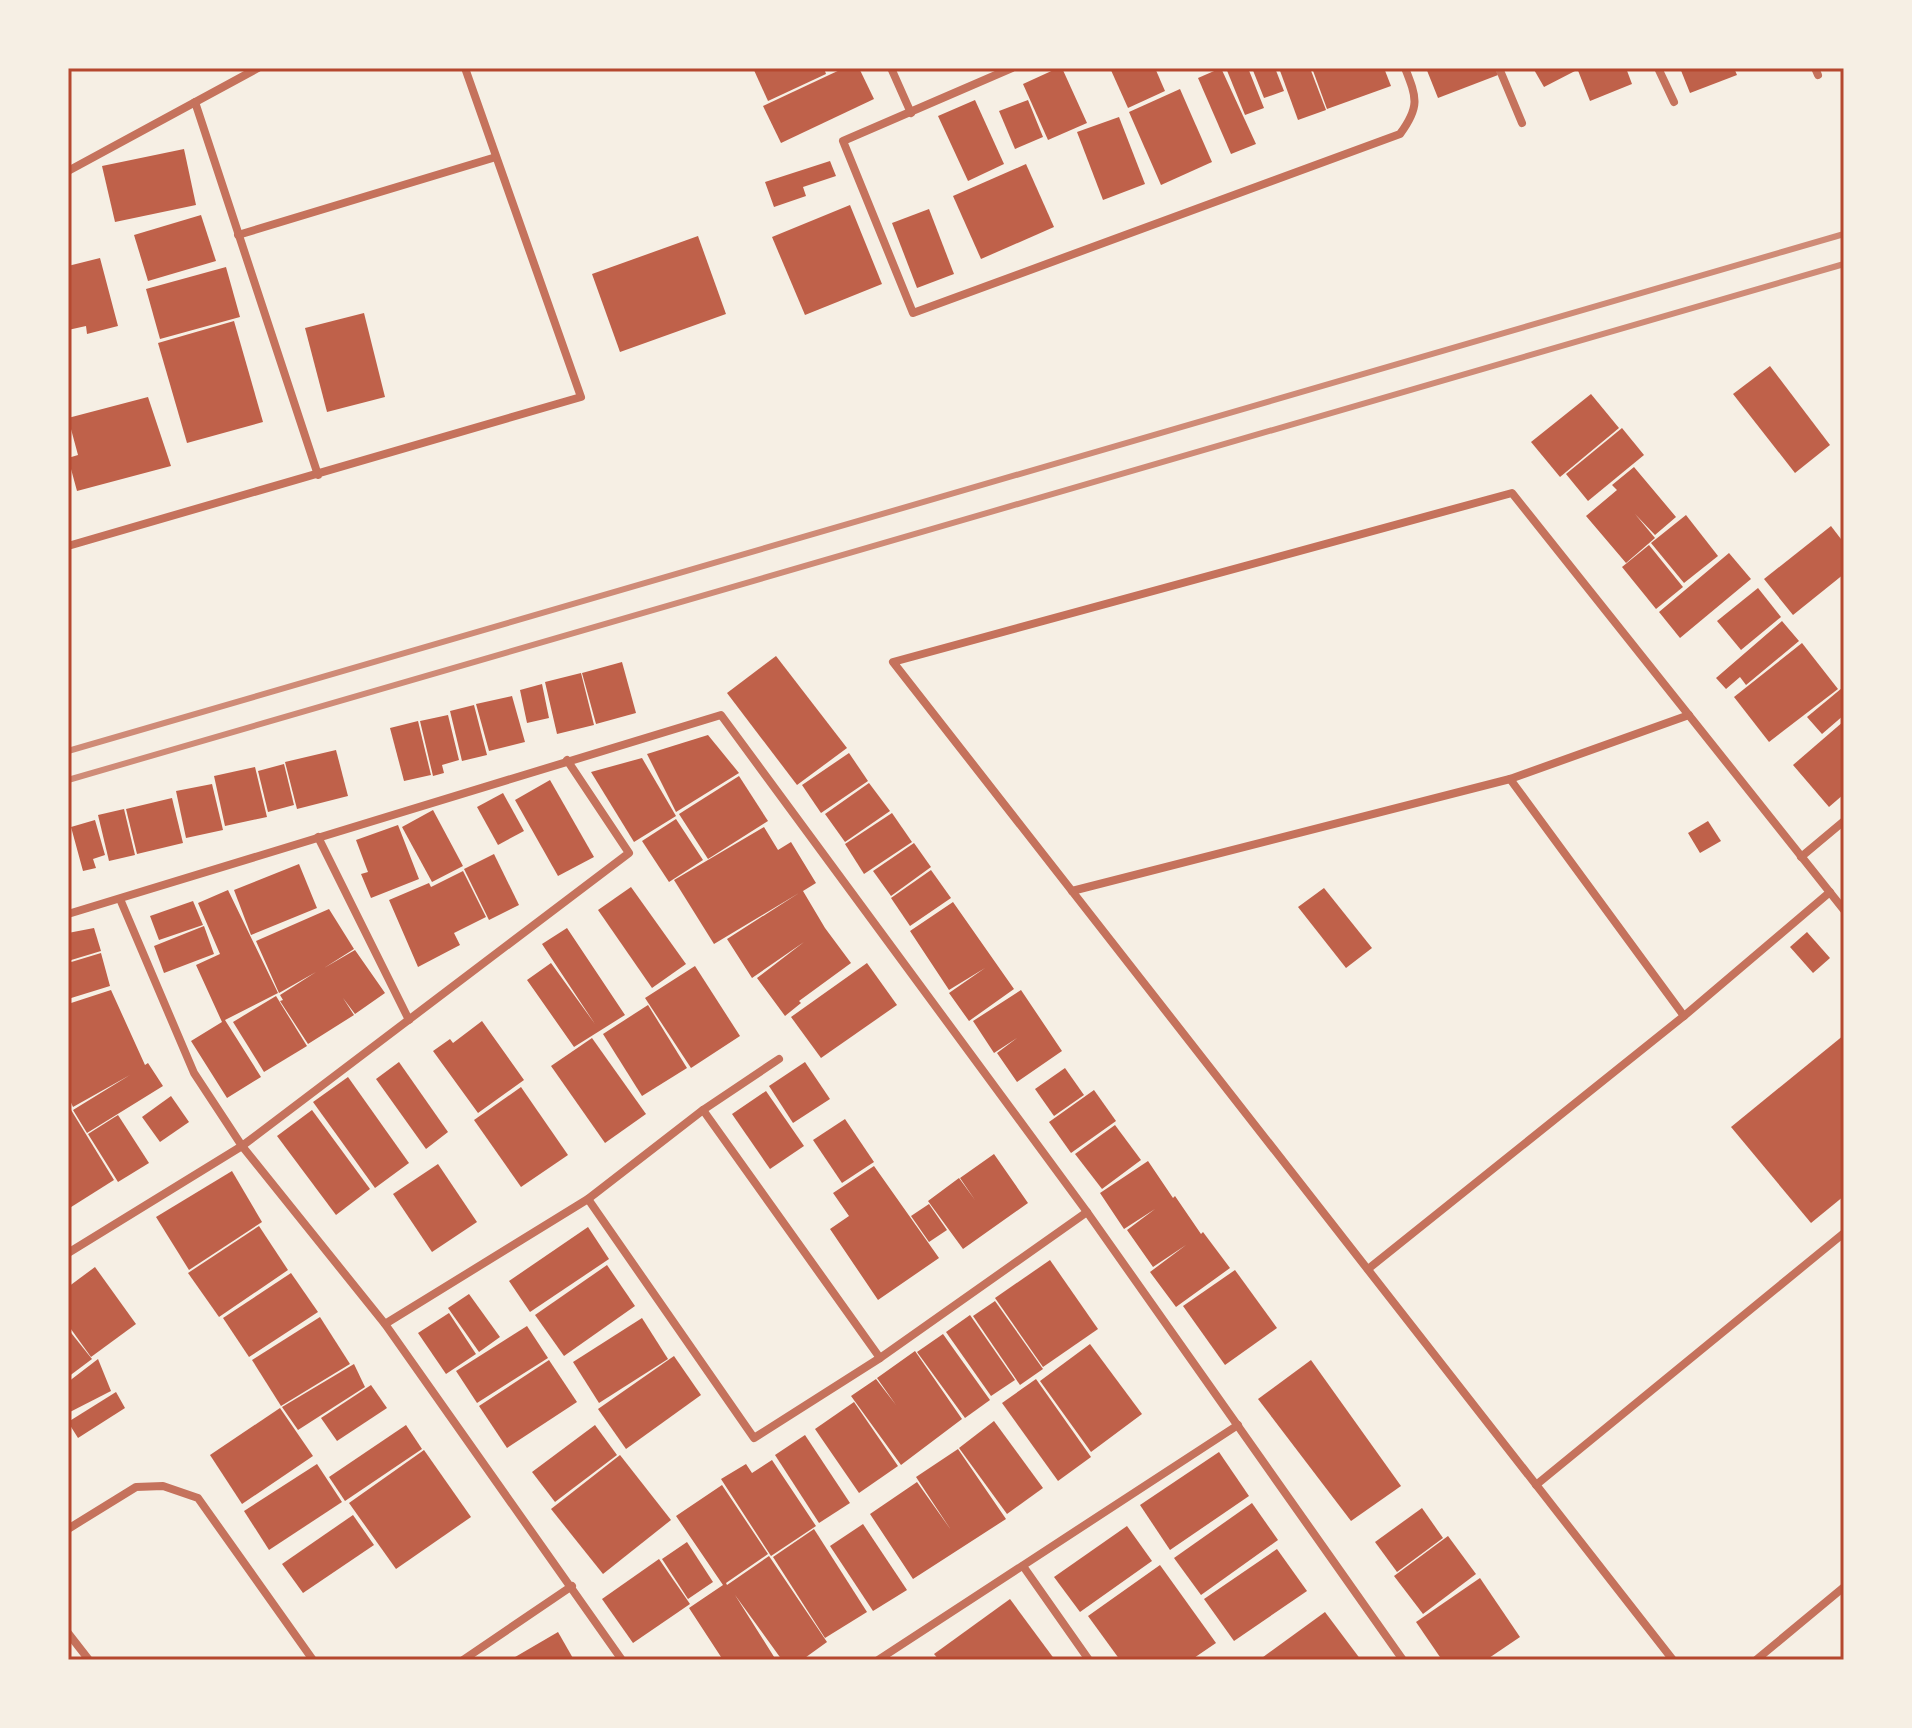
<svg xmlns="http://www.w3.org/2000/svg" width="1912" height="1728" viewBox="0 0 1912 1728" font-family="Arial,sans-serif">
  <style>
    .building { fill: #bf614a }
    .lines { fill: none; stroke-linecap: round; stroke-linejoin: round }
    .minor { stroke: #c5725c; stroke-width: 8 }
    .rail { stroke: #cf8b77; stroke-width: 6 }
    .neatline { fill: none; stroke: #b5482f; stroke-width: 3 }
  </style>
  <rect width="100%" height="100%" fill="#f6efe4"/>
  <!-- building -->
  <g class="building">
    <path d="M753,68H824L826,74L768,101Z"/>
    <path d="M844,68H859L874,99L781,143L763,106Z"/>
    <path d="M1058,68H1062L1087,123L1048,140L1023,84Z"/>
    <path d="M1110,68H1155L1165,91L1128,108Z"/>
    <path d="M1221,68L1256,144L1231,154L1198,78Z"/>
    <path d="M1226,68H1248L1264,108L1245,115Z"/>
    <path d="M1252,68H1275L1284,91L1264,98Z"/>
    <path d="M1279,68H1310L1326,110L1298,120Z"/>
    <path d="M1312,68H1384L1391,86L1327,109Z"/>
    <path d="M1426,68H1495L1498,75L1438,98Z"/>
    <path d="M1533,68H1574L1575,71L1544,87Z"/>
    <path d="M1577,68H1626L1632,84L1590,101Z"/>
    <path d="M1680,68H1734L1737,75L1690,93Z"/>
    <path d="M1180,89L1212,162L1161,185L1129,112Z"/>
    <path d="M975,100L1004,164L968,181L938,116Z"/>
    <path d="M1028,100L1043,137L1015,149L999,111Z"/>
    <path d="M1119,117L1145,184L1103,200L1077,132Z"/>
    <path d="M184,149L196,205L115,222L102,166Z"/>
    <path d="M830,161L836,176L803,187L806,196L774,207L765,182Z"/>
    <path d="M1026,164L1054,227L981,259L953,196Z"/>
    <path d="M850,205L882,284L805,315L772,237Z"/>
    <path d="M929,209L954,274L917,288L892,223Z"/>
    <path d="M201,215L216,261L148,281L134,235Z"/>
    <path d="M698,236L726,314L620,352L592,274Z"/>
    <path d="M100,258L118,326L87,334L86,326L68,330V266Z"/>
    <path d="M226,267L240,317L160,339L146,289Z"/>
    <path d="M364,313L385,397L327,412L305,328Z"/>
    <path d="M234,321L263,422L187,443L158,343Z"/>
    <path d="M1770,366L1830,445L1795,473L1733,394Z"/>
    <path d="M1591,394L1619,428L1560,477L1531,442Z"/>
    <path d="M148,397L171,466L77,491L68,458L78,455L68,418Z"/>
    <path d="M1622,428L1644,455L1588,501L1566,474Z"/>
    <path d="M1634,467L1676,517L1655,535L1635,514L1655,538L1626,563L1586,516L1617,490L1612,485Z"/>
    <path d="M1686,515L1718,556L1684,583L1651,543Z"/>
    <path d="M1831,526L1844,543V574L1793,615L1764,579Z"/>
    <path d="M1649,545L1683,587L1656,609L1622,567Z"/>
    <path d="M1729,553L1751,579L1680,638L1659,612Z"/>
    <path d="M1758,588L1781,617L1741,650L1717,621Z"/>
    <path d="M1782,621L1799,641L1746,685L1740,677L1726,689L1716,678Z"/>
    <path d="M1802,643L1838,689L1769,742L1734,697Z"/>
    <path d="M776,656L847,748L797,785L727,693Z"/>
    <path d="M622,662L636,713L596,724L582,673Z"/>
    <path d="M581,673L594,725L557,734L545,682Z"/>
    <path d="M542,684L549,718L527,723L520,690Z"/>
    <path d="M1842,688L1844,715L1822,734L1807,717Z"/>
    <path d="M512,696L525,742L489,751L476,704Z"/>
    <path d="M474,705L487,755L462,761L450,711Z"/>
    <path d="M448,715L459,760L442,765L444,773L433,776L420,721Z"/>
    <path d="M418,721L431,775L404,781L390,728Z"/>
    <path d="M1844,721V794L1829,807L1793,765Z"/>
    <path d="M708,735L739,773L676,812L647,754Z"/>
    <path d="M336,750L348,796L297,809L285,762Z"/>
    <path d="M849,753L868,781L821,813L802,785Z"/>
    <path d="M642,758L676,816L634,842L591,772Z"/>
    <path d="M284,764L294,805L268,812L258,771Z"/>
    <path d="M255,767L267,817L225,826L214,776Z"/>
    <path d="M739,776L768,821L708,859L679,814Z"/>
    <path d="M550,780L594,857L558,876L515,800Z"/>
    <path d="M869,783L890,811L845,842L825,814Z"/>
    <path d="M212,784L223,830L186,838L176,791Z"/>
    <path d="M503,793L524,831L498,845L477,807Z"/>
    <path d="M172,798L183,843L137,854L126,809Z"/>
    <path d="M124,809L135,855L109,861L98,815Z"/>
    <path d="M433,810L463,866L432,882L402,827Z"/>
    <path d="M892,813L912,842L864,874L845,844Z"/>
    <path d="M676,819L703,860L669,882L642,841Z"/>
    <path d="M95,820L105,855L93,859L96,868L83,871L71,827Z"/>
    <path d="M1708,821L1721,841L1700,853L1688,833Z"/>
    <path d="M398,825L419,879L371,898L361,874L368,872L356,840Z"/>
    <path d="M764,827L778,850L791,842L816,883L803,891L825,928L851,963L799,1001L801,1003L785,1016L757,978L804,942L752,978L727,939L799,893L714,944L674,880Z"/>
    <path d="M914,843L931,867L891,896L873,871Z"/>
    <path d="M494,854L519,905L489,920L464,869Z"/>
    <path d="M299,864L317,908L251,935L234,890Z"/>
    <path d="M931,870L951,898L910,926L891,898Z"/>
    <path d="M463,871L486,917L454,933L460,945L418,967L389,900L429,883L431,887Z"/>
    <path d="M631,887L686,964L652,988L598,910Z"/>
    <path d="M1324,888L1372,948L1346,968L1298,907Z"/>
    <path d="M228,890L278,993L225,1020L261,1077L227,1098L191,1041L222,1022L196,965L220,954L198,903Z"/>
    <path d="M193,901L203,925L159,940L150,916Z"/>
    <path d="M953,902L1014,989L969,1021L949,993L985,968L949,990L910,931Z"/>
    <path d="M329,909L354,949L324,968L355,950L385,993L355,1014L343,998L354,1015L308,1044L280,1001L283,1000L280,995L316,972L279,993L256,941Z"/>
    <path d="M204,926L214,954L164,973L154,946Z"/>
    <path d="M94,928L101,951L68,961V933Z"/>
    <path d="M567,928L625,1015L574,1047L527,980L551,963L595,1024L542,944Z"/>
    <path d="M1807,932L1830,958L1813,973L1790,947Z"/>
    <path d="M101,953L110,986L68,999V963Z"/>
    <path d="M867,963L897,1005L821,1058L791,1017Z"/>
    <path d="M695,966L740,1036L691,1068L645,998Z"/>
    <path d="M111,990L145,1065L148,1063L163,1086L87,1133L73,1110L130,1075L73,1107L68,1096V1004Z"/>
    <path d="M1021,990L1062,1051L1017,1082L997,1053L1017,1038L994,1053L973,1021Z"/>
    <path d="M276,996L307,1046L264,1072L233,1022Z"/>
    <path d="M648,1005L687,1068L642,1096L603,1034Z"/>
    <path d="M482,1021L524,1080L478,1113L433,1051L450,1039L453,1043Z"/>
    <path d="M1844,1035V1196L1811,1223L1731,1127Z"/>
    <path d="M592,1038L646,1114L605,1143L551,1066Z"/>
    <path d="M399,1062L448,1132L426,1149L376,1079Z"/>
    <path d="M805,1062L830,1099L793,1123L769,1086Z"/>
    <path d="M1065,1068L1084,1095L1054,1116L1035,1089Z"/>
    <path d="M348,1077L409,1163L375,1188L313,1102Z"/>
    <path d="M521,1087L568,1155L521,1187L474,1120Z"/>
    <path d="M1094,1090L1116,1121L1071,1153L1049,1122Z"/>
    <path d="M766,1091L804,1146L770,1169L732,1114Z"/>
    <path d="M171,1096L189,1122L160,1142L142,1117Z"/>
    <path d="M68,1105L114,1180L68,1209Z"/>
    <path d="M312,1110L370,1189L336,1215L277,1136Z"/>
    <path d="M118,1115L149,1163L118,1182L88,1134Z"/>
    <path d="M845,1119L874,1162L842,1183L813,1140Z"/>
    <path d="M1115,1125L1141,1160L1102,1189L1075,1154Z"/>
    <path d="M994,1154L1028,1203L963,1249L928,1201L959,1178L975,1200L960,1178Z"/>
    <path d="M1148,1161L1173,1198L1175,1196L1201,1234L1203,1232L1230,1268L1176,1307L1150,1272L1186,1245L1153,1267L1127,1230L1155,1209L1124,1229L1100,1193Z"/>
    <path d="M438,1164L477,1222L432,1252L393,1194Z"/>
    <path d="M874,1166L939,1258L878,1300L830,1229L849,1216L833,1193Z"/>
    <path d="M232,1171L262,1222L189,1270L156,1217Z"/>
    <path d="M929,1204L947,1230L929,1242L911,1216Z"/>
    <path d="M259,1226L288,1270L219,1317L188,1273Z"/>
    <path d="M588,1227L609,1259L530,1312L509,1281Z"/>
    <path d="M1050,1260L1098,1329L1043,1367L995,1298Z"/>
    <path d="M607,1265L635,1306L564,1356L535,1315Z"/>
    <path d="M95,1267L136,1324L91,1357L68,1325V1287Z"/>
    <path d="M1235,1270L1277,1328L1225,1365L1183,1306Z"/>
    <path d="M291,1273L318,1312L249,1357L223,1318Z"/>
    <path d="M469,1294L500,1337L479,1352L448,1308Z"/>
    <path d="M995,1301L1043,1369L1020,1385L973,1316Z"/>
    <path d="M449,1313L476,1354L446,1374L418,1333Z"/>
    <path d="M970,1315L1015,1380L991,1396L946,1332Z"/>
    <path d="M320,1317L350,1364L281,1406L252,1360Z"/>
    <path d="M642,1318L668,1359L599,1403L573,1362Z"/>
    <path d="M527,1326L548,1358L477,1403L456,1371Z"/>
    <path d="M68,1329L92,1359L68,1377Z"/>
    <path d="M943,1334L990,1400L965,1418L917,1352Z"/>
    <path d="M1090,1344L1142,1414L1091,1452L1040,1381Z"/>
    <path d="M915,1351L962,1419L901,1465L851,1396L876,1379L896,1405L877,1378Z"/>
    <path d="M674,1356L701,1395L626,1449L598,1409Z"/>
    <path d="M98,1359L111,1391L68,1413V1382Z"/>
    <path d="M549,1360L577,1402L507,1448L479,1406Z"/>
    <path d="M1311,1360L1401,1486L1351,1521L1258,1399Z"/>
    <path d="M354,1364L365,1387L298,1430L282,1407Z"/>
    <path d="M1036,1379L1091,1457L1058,1481L1002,1403Z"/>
    <path d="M371,1385L387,1408L337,1441L321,1418Z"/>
    <path d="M116,1392L125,1408L78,1438L68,1422Z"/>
    <path d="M854,1402L898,1466L859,1493L815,1429Z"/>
    <path d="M280,1408L313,1456L242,1504L210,1455Z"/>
    <path d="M994,1421L1043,1488L1007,1514L959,1448Z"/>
    <path d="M406,1425L422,1449L345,1501L329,1477Z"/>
    <path d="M595,1425L617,1455L555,1502L532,1472Z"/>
    <path d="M805,1435L850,1503L819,1523L775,1455Z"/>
    <path d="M958,1449L1006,1519L913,1579L870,1514L917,1482L951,1530L916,1477Z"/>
    <path d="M424,1450L471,1517L396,1569L349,1503Z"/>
    <path d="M1219,1452L1249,1496L1170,1550L1140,1505Z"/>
    <path d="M620,1455L671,1520L603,1574L551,1509Z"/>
    <path d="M772,1460L816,1526L771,1556L721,1479L746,1464L752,1473Z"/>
    <path d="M317,1464L342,1502L269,1550L244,1511Z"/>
    <path d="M722,1485L768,1554L726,1583L727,1585L769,1556L827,1642L802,1660H782L735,1595L776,1660H723L689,1608L723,1585L676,1516Z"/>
    <path d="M1252,1503L1278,1540L1201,1595L1174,1558Z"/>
    <path d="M1422,1508L1443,1538L1397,1572L1375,1542Z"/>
    <path d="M353,1515L374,1545L303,1593L282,1564Z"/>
    <path d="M863,1524L907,1590L873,1611L830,1546Z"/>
    <path d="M1127,1526L1152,1561L1080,1612L1054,1577Z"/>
    <path d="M814,1529L867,1612L825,1638L773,1557Z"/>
    <path d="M1448,1536L1476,1574L1423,1614L1394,1576Z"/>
    <path d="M687,1542L713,1582L688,1599L662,1559Z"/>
    <path d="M1277,1549L1307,1591L1234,1641L1204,1599Z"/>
    <path d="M659,1559L690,1604L633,1643L602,1599Z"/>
    <path d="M1160,1565L1216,1643L1191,1660H1120L1088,1616Z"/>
    <path d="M1480,1578L1520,1637L1486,1660H1442L1416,1622Z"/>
    <path d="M1010,1599L1055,1660H939L934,1654Z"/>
    <path d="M1325,1612L1361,1660H1259Z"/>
    <path d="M558,1632L574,1660H510Z"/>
  </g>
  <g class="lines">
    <!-- minor -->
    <g class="minor">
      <path d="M891,68L911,113"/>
      <path d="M1012,68L843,141L913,313L1400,134C1420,107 1417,98 1405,68"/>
      <path d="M1499,68L1522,123"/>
      <path d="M1658,68L1674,102"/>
      <path d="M1815,68L1818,75"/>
      <path d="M195,102L318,475"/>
      <path d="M68,171L258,68"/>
      <path d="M238,235L496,157"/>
      <path d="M68,546L581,397L465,68"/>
      <path d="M1510,779L1684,1016"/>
      <path d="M318,837L409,1020"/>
      <path d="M1801,857L1844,821"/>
      <path d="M1072,891L1510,779L1689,715"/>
      <path d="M120,899L194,1073L242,1146L385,1324L622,1660"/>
      <path d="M68,914L721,715L1087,1212L1403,1660"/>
      <path d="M703,1110L779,1059"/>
      <path d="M588,1199L754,1438L880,1358L1087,1212"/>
      <path d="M68,1253L242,1146L629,853L567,760"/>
      <path d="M1368,1269L1684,1016L1830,892"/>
      <path d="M385,1324L588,1199L703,1110L880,1358"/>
      <path d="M1536,1485L1844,1233"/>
      <path d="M68,1529L136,1487L163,1486L198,1498L313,1660"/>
      <path d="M1023,1566L1089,1660"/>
      <path d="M68,1633L89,1660"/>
      <path d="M463,1660L572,1586"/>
      <path d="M878,1660L1238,1425"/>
      <path d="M1673,1660L893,662L1512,493L1844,910"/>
      <path d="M1756,1660L1844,1587"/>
    </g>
    <!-- rail -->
    <g class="rail">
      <path d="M68,751L1844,234"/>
      <path d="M68,780L1844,264"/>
    </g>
  </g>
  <!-- border -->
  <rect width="1912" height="1728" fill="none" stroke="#f6efe4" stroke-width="140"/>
  <rect x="70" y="70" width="1772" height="1588" class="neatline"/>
</svg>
